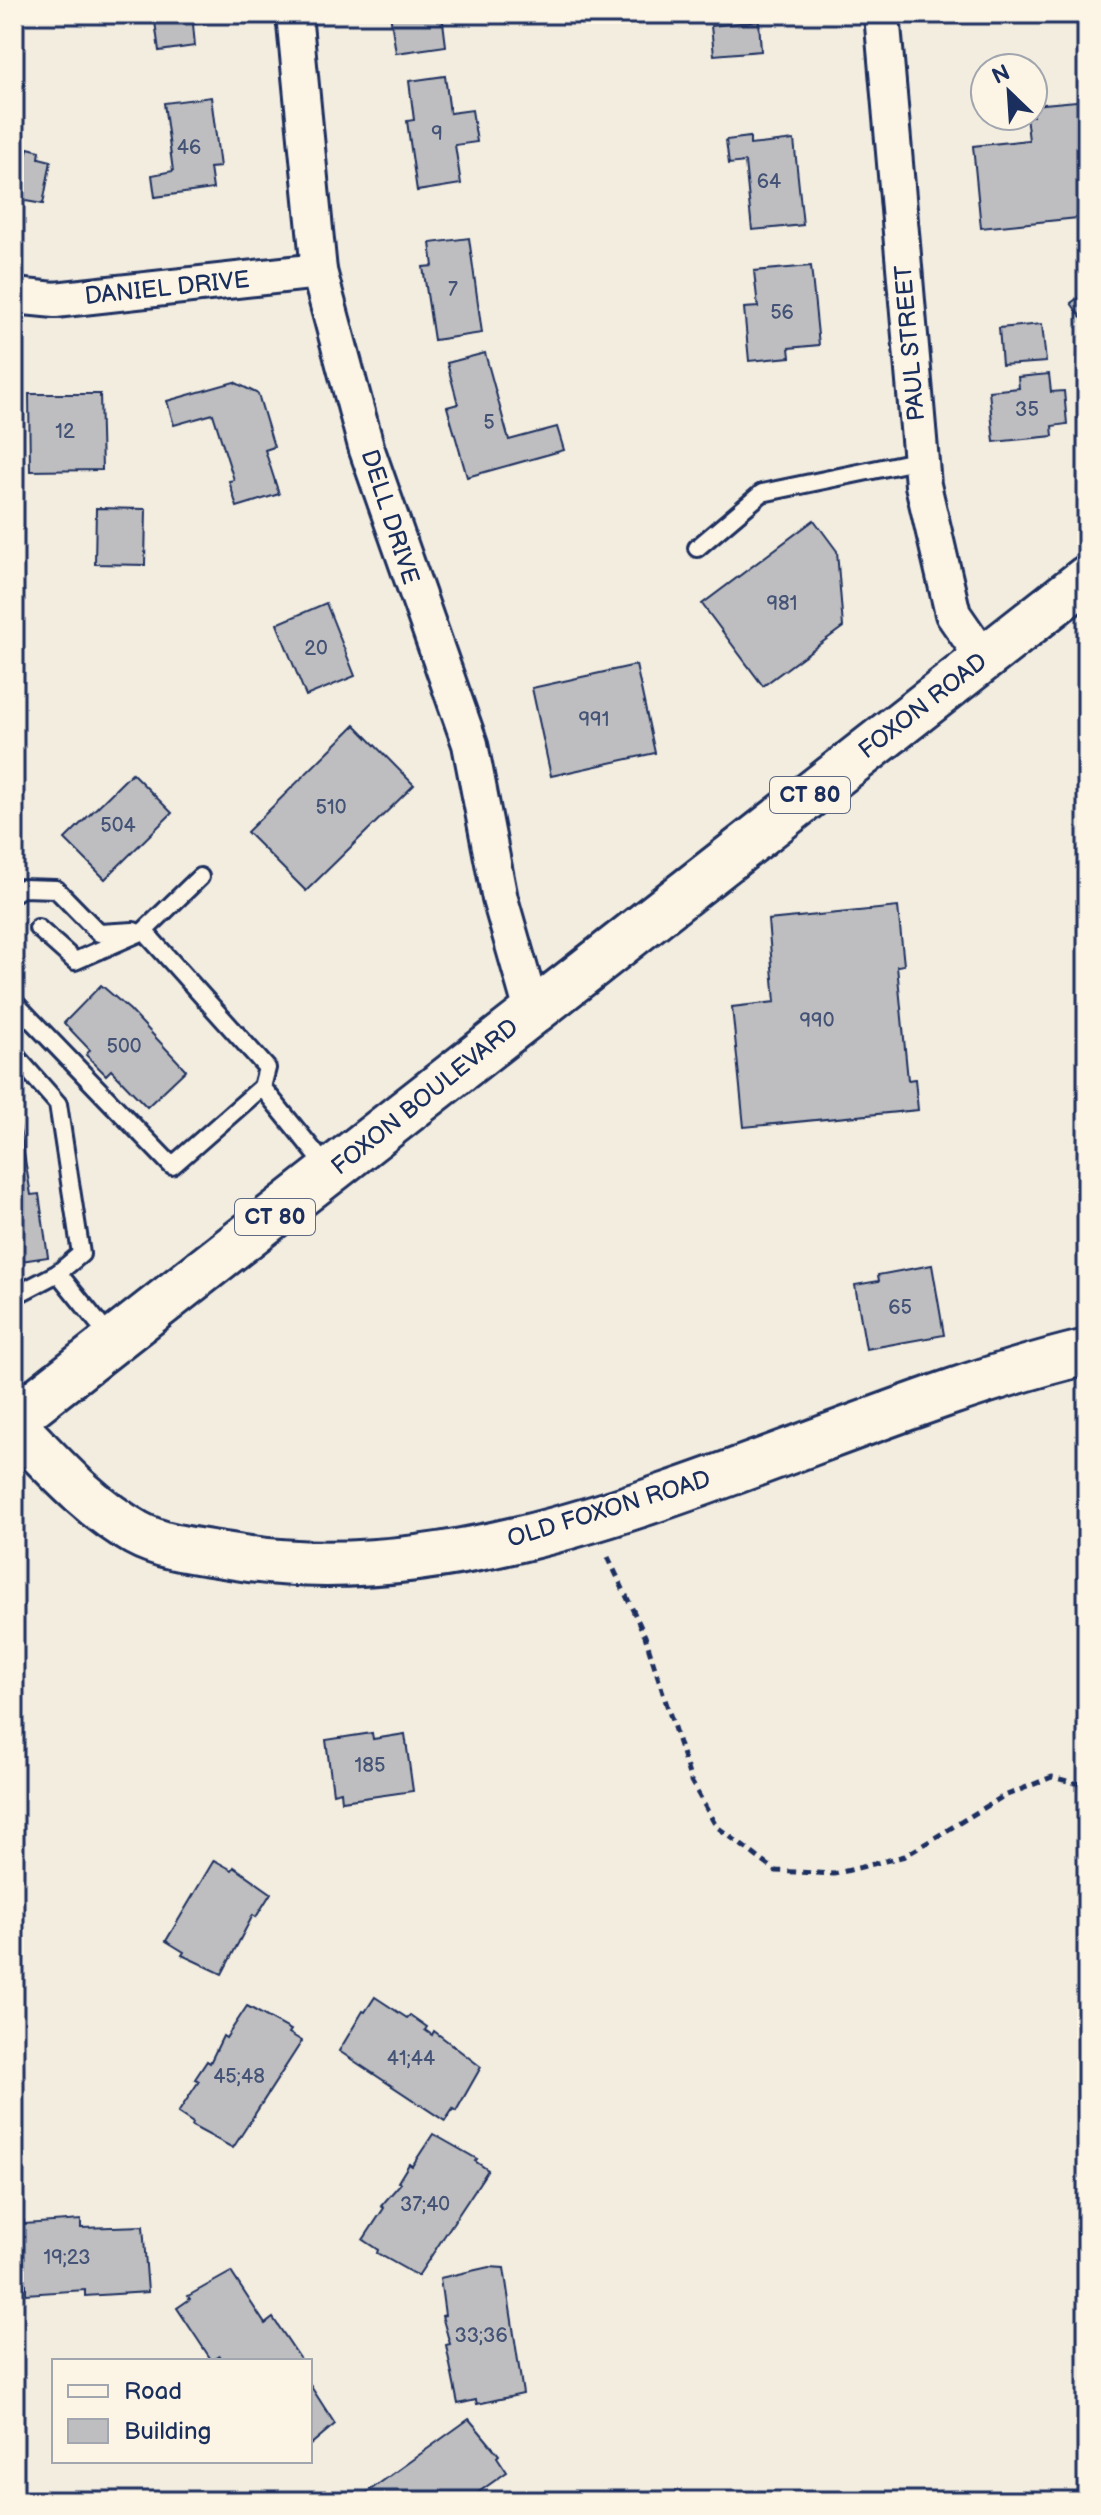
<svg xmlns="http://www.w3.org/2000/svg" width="1101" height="2515" viewBox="0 0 1101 2515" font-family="'Balsamiq Sans',sans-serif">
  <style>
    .building { fill: #bebec0; stroke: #1b2f5e; stroke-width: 2 }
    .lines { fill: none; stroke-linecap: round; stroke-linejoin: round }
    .lane-casing { stroke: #1b2f5e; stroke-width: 22 }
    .street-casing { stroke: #1b2f5e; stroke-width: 40 }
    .secondary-casing { stroke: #1b2f5e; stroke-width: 50 }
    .primary-casing { stroke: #1b2f5e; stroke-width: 50 }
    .path { stroke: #1b2f5e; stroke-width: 5; stroke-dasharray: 8 6; stroke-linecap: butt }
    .lane { stroke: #fcf5e5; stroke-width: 16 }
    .street { stroke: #fcf5e5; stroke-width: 34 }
    .secondary { stroke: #fcf5e5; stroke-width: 44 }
    .primary { stroke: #fcf5e5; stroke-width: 44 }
    .labels { text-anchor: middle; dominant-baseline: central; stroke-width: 8; stroke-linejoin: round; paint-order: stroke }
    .number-label { font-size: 20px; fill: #445376 }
    .shield { fill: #fcf5e5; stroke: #5e6a86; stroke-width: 2 }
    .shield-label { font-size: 22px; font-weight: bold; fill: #1b2f5e }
    .street-label { font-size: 24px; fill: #1b2f5e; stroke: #fcf5e5 }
  </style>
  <rect width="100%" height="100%" fill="#f3ede0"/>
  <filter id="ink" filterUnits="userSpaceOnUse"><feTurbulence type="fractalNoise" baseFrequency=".0125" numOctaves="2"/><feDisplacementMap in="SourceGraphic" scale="16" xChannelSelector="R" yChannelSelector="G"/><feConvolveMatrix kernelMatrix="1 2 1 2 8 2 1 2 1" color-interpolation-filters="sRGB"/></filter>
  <g filter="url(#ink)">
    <!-- building -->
    <g class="building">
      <path d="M154,14H202L203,23L193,24L195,46L159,51Z"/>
      <path d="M390,14H442L446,46L396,53Z"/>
      <path d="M759,21L761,51L714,55L711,26Z"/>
      <path d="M445,76L450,113L472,110L477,142L455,145L461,184L417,191L407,121L414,120L409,81Z"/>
      <path d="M211,97L220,167L210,168L213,189L155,197L152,175L173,171L164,103Z"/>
      <path d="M1087,100V217L981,228L973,146L1029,140L1026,116H1033V105Z"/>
      <path d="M750,137V145L794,140L803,225L752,230L745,162L729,164L726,140Z"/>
      <path d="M28,148L40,151L39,158L51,161L43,204L14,199V154L26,156Z"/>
      <path d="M469,238L482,333L434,340L423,267L433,266L430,243Z"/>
      <path d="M811,266L819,345L789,348L790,357L749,361L744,308L758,307L754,271Z"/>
      <path d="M1087,291V326L1071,303Z"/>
      <path d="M1042,324L1046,362L1002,365L999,328Z"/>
      <path d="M485,353L509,440L557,427L564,450L467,477L447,407L458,404L447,363Z"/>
      <path d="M1049,374L1051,392L1064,391L1067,424L1052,426L1053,436L994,442L989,391L1019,388L1018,377Z"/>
      <path d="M234,382L258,394L274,447L265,450L279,494L237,507L229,481L234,480L213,414L174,425L167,401Z"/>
      <path d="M29,394H100L102,470L30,471Z"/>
      <path d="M96,508L146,509L145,565L95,564Z"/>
      <path d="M814,520L837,551L843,627L763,686L702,604Z"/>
      <path d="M326,603L355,676L306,696L277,624Z"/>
      <path d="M636,665L655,753L551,776L532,688Z"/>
      <path d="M355,725L414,785L306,891L247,832Z"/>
      <path d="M132,773L172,813L105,879L65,839Z"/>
      <path d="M898,907L904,965L897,966L908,1080L915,1079L918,1110L744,1127L732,1007L775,1002L768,920Z"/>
      <path d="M101,985L130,1010L186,1070L147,1107L111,1070L106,1075L86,1055L90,1050L64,1023Z"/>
      <path d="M14,1095L31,1195L39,1194L48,1257L14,1262Z"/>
      <path d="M932,1265L944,1335L866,1349L855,1285L879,1281L878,1275Z"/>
      <path d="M372,1733L373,1739L405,1734L413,1791L342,1801L341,1791L333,1793L326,1740Z"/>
      <path d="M214,1860L232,1870L234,1867L271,1893L256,1917L253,1915L222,1974L182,1955L184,1952L166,1941Z"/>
      <path d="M375,1997L407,2018L410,2015L427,2027L425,2030L432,2035L434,2031L481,2067L456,2111L453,2109L445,2121L339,2051L363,2011L365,2012Z"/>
      <path d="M247,2006L291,2030L289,2033L302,2041L233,2148L192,2126L193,2123L178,2113L199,2081L195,2079L207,2061L210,2063L223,2036L226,2038Z"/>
      <path d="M433,2134L477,2159L475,2161L488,2170L418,2276L377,2253L378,2250L363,2240L384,2208L381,2206L401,2183L398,2182L409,2164L412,2166Z"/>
      <path d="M81,2220V2228L143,2226L148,2292L85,2296V2290L26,2294V2284L14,2285V2221H24V2224Z"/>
      <path d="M489,2267L504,2268L523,2394L477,2404L476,2400L458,2404L446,2345L450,2344L442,2316L445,2315L440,2278Z"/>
      <path d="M231,2272L265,2324L273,2318L302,2361H223L220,2356L212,2361L177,2308L190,2299L188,2296Z"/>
      <path d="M310,2385L335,2424L310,2445Z"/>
      <path d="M469,2419L499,2455L497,2457L507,2472L476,2494L479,2498L474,2501H371L366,2493Z"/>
    </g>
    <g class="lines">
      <!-- lane casing -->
      <g class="lane-casing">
        <g id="lane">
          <path d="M697,548L762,493L921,460"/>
          <path d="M14,893L22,888L56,889L99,933L134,931"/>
          <path d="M38,928L75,961L144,931L200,877"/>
          <path d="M144,931L267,1068L262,1087L329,1170"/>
          <path d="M14,1002L172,1166L262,1087"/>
          <path d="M14,1054L58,1104L81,1254L58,1273L14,1296"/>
          <path d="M58,1273L112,1340"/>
        </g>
      </g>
      <!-- street casing -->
      <g class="street-casing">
        <g id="street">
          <path d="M294,14L319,271L367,450L470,744L500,899L532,1011"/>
          <path d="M882,14L923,485L953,614L984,659"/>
          <path d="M14,296L55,300L319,271"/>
        </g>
      </g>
      <!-- secondary casing -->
      <g class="secondary-casing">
        <path id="secondary" d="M14,1425C52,1464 88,1506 136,1533C163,1548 199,1551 230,1556C516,1605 813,1417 1087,1352"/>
      </g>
      <!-- primary casing -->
      <g class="primary-casing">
        <path id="primary" d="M14,1419L1087,578"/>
      </g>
      <!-- path -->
      <path class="path" d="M608,1557L645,1636L691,1781L716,1826L776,1871L834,1874L905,1856L1002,1797L1052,1777L1087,1786"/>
      <!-- lane -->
      <use href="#lane" class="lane"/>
      <!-- street -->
      <use href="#street" class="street"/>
      <!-- secondary -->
      <use href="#secondary" class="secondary"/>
      <!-- primary -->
      <use href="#primary" class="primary"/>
    </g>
  </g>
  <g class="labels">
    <!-- number labels -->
    <g class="number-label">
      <text x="437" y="134">9</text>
      <text x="189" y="148">46</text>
      <text x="769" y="182">64</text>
      <text x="453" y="290">7</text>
      <text x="782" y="313">56</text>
      <text x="1027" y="410">35</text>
      <text x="489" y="423">5</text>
      <text x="65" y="432">12</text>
      <text x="782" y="604">981</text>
      <text x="316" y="649">20</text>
      <text x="594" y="720">991</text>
      <text x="331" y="808">510</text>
      <text x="118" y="826">504</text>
      <text x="817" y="1021">990</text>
      <text x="124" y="1047">500</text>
      <text x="900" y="1308">65</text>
      <text x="370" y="1766">185</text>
      <text x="411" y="2059">41;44</text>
      <text x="239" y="2077">45;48</text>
      <text x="425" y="2205">37;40</text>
      <text x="67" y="2258">19;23</text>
      <text x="481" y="2336">33;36</text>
    </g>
    <!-- shield labels -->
    <g class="shield">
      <rect x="770" y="777" width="80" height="36" rx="6"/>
      <rect x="235" y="1199" width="80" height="36" rx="6"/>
    </g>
    <g class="shield-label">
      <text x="810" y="795">CT 80</text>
      <text x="275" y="1217">CT 80</text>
    </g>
    <!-- street labels -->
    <g class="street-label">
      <text transform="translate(167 288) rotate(-6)">DANIEL DRIVE</text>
      <text transform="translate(910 343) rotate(-95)">PAUL STREET</text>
      <text transform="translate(390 517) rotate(72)">DELL DRIVE</text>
      <text transform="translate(923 706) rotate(-38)">FOXON ROAD</text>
      <text transform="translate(425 1097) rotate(-39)">FOXON BOULEVARD</text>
      <text transform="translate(609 1509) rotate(-17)">OLD FOXON ROAD</text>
    </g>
  </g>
  <!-- margin -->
  <rect width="1101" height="2515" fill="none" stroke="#fcf5e5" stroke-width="48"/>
  <rect x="24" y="24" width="1053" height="2467" fill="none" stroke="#1b2f5e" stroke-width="3" filter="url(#ink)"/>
  <!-- legend -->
  <rect x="52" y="2359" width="260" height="104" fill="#fcf5e5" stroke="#a2a6af" stroke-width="2"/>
  <rect x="68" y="2385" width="40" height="12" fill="#fcf5e5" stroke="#a2a6af" stroke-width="2"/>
  <text x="124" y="2399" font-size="24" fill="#1b2f5e">Road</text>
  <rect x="68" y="2419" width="40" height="24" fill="#bebec0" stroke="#a2a6af" stroke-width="2"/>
  <text x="124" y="2439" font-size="24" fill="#1b2f5e">Building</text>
  <!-- north arrow -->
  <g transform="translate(1009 92) rotate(335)"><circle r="38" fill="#fcf5e5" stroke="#a2a6af" stroke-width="2"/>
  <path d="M0-6L14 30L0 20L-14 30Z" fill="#1b2f5e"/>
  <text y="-12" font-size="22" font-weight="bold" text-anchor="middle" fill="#1b2f5e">N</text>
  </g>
</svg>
